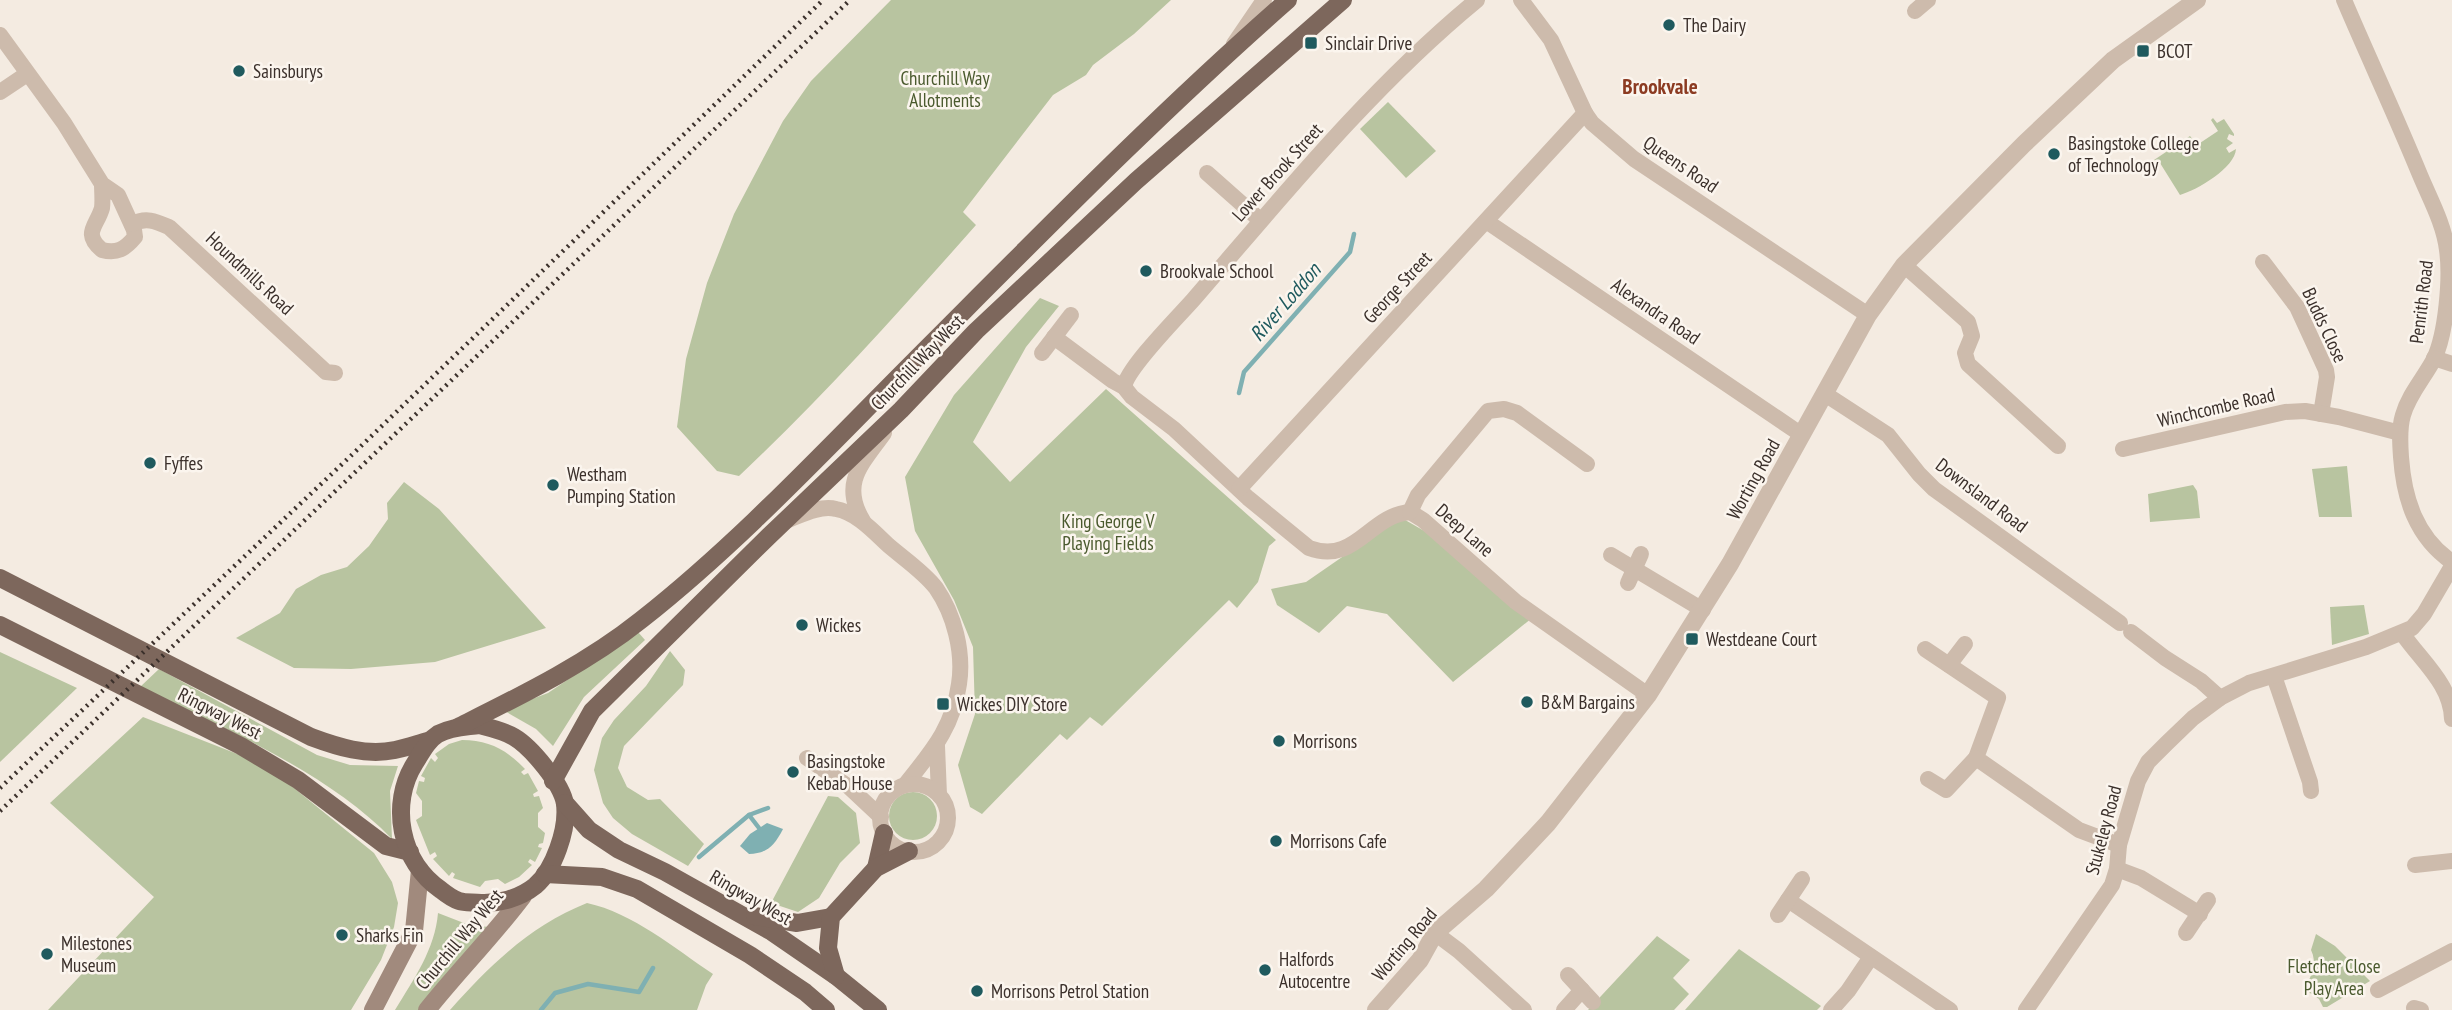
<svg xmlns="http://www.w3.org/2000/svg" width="2452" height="1010" viewBox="0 0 2452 1010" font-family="'PT Sans Narrow',sans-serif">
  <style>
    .green { fill: #b8c4a0 }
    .water { fill: #7fb0b2 }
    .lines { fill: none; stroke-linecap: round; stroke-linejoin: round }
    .stream { stroke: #7fb0b2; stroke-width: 4.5 }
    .minor { stroke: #cdbbac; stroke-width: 16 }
    .tertiary { stroke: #cdbbac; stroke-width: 18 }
    .secondary { stroke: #a18a7d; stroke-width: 18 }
    .primary { stroke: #7d675c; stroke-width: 18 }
    .rail { stroke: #3b302b; stroke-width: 4.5; stroke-dasharray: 2 5; stroke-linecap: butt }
    .poi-dot { fill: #1f5a5e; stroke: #fbf5ee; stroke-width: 2.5 }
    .labels { text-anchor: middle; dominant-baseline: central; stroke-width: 5; stroke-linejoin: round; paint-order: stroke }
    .poi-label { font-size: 19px; fill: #3b302b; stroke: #fbf5ee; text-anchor: start }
    .park-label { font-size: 19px; fill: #4a5a2e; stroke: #fbf5ee }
    .street-label { font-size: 19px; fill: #3b302b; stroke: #fbf5ee }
    .neighbourhood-label { font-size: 21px; font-weight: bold; fill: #8c3b22; stroke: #fbf5ee }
    .water-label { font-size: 21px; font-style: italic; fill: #1f5a5e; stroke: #fbf5ee }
  </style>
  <rect width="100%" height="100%" fill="#f4ebe1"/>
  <!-- green -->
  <g class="green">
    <path d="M891,0H1171L1134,34L1093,65L1086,75L1053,95L963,212L976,225C900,311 823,397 739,476L717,471L677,427L686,359L707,283L734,214L783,121L811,81Z"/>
    <path d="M1388,102L1436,151L1406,178L1360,129Z"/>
    <path d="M2213,118L2217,123L2224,119L2234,134V136L2229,134L2227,139L2233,143L2226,148L2229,153L2236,149C2235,168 2197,190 2180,195L2160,163L2149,171L2145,166L2190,136L2197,145L2218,131L2211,120Z"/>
    <path d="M1040,298L1059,306L1026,347L973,442L1010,482L1106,389L1276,540L1269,546L1258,582L1237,608L1229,600L1102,726L1090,717L1067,740L1060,734L982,814L970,807L958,765L975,714L973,647L954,600L915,531L905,477L954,395Z"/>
    <path d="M2347,466L2352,517H2319L2312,469Z"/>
    <path d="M404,482L439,509L546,628L435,662L351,669L294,668L236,638L280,613L296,589L321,575L347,567L369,546L388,519L387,503Z"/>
    <path d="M2193,485L2197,491L2200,518L2150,522L2148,494Z"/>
    <path d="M1400,517L1433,536L1532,618L1453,682L1387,614L1347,606L1319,633L1277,605L1271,589L1306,582Z"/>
    <path d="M2364,605L2369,634L2332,645L2330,607Z"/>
    <path d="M638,632L645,640L584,697L553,746L536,729L503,710L548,693Z"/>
    <path d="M670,651L685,670L683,685L624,746L618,768L627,787L648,800L660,799L704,844L688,866L632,834L613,818L603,803L594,770L602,738L614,720L646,686Z"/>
    <path d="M0,652L77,688L0,762Z"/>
    <path d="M159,669L317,755L350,765L398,766L390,791L392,839C328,772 222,728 140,687Z"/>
    <path d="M143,717L245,757L289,784L374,853L392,882L398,903L394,927L381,960L351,1010H48L154,897L50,803Z"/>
    <path d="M462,740C489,740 507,750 525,769L521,772L524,775L528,773L538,791L533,794L534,797L539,796L543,808L538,813V827L545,833L543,843L539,844L538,847L542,848L535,862L530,859L528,862L532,865L519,877L505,884L498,879L485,881L480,887L453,878L455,874L452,872L449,876L433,859L437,856L435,852L430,855L416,820L422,816V801L416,793L419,781L424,782L425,778L421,776L431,758L435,762L438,758L435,754L449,744Z"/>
    <circle cx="913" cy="816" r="24"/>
    <path d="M828,796L838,797L856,813L860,843L840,863L819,898L798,912L771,903Z"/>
    <path d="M587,903C633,913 674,948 713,974L706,985L697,1010H450C489,966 531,925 587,903Z"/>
    <path d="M438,913L469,925L489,927L420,1010H395C414,979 435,949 438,913Z"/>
    <path d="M2316,934L2335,946L2370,981L2327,1007H2323L2319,999L2307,991L2305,986C2313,975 2317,962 2311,950Z"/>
    <path d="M1657,936L1690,960L1673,978L1689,994L1674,1010H1588Z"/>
    <path d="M1739,949L1821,1006L1817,1010H1685Z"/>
  </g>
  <!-- water -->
  <path class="water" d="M767,823L783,829C774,846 768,853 749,854L740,846L750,834Z"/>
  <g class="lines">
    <!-- stream -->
    <g class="stream">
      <path d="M1239,393L1244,372L1350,252L1354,234"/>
      <path d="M749,815L759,828"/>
      <path d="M699,857L749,815L768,808"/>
      <path d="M541,1010L555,993L588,984L639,992L653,968"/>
    </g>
    <!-- minor -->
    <g class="minor">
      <path d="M1521,0L1551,40L1585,113L1592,123L1634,159L1868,315"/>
      <path d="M2344,0C2369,59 2396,116 2420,175C2430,199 2444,224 2447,250C2451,278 2446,334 2434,359C2424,378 2409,394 2403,415C2399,428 2400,443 2401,457C2404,499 2416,537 2452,562"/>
      <path d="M1915,11L1928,0"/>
      <path d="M0,35L64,123L102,184L118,195L134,230L135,237C125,249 117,254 102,250C82,233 97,226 102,208C103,201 102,191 102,184"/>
      <path d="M1234,44L1264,0"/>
      <path d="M0,92L27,74"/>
      <path d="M1207,173L1260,220"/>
      <path d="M1486,221L1802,435"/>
      <path d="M132,224C146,217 155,221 169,227L326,372L335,373"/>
      <path d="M2263,262L2297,307L2326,370L2327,377L2321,414"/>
      <path d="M1904,265L1968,322L1972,336L1965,353L1968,364L2058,446"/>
      <path d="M1054,337L1113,381L1124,387L1132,397L1174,429L1248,498L1309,548C1356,565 1369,515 1410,512L1423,520L1516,602L1648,695"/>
      <path d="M1042,353L1071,315"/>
      <path d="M2434,358L2452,364"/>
      <path d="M1124,387C1127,368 1178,317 1193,300C1282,197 1371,87 1477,0"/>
      <path d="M1825,394L1888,435L1919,474L1934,489L2120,623"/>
      <path d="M2123,449L2285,412L2305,411L2339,417L2400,433"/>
      <path d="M1239,489L1585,113"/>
      <path d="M1410,512L1418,495L1488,411L1504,409L1517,413L1587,464"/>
      <path d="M785,521C801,515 820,505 836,509C857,513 873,531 888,545C903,558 924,572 936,588C954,614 964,652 959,684C953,728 931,752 905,785"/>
      <path d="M863,521C840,483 862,464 884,433"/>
      <path d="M1611,555L1703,610"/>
      <path d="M1628,583L1641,554"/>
      <path d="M2131,632L2165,658L2201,681L2220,698"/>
      <path d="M2402,633C2421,661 2451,684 2452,719"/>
      <path d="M1925,649L1998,698L1976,758L2079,830L2119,845"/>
      <path d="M1949,665L1965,644"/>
      <path d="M2274,676L2310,782L2311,791"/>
      <path d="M937,746L939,795"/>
      <path d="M807,758L849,787L881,817"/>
      <path d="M1928,779L1946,790L1976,758"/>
      <circle cx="914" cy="818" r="34"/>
      <path d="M2415,865L2452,861"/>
      <path d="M2117,869L2141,878L2200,914"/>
      <path d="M1788,900L1950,1010"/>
      <path d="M1778,915L1802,879"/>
      <path d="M1435,933L1459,951L1524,1010"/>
      <path d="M2186,933L2208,900"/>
      <path d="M1568,975L1593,1002"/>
      <path d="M2378,990L2452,951"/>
      <path d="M2414,1008L2421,1010"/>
      <path d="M1564,1010L1582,990"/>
      <path d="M1831,1010L1848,991L1871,957"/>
      <path d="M2026,1010L2112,885L2117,869L2119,845L2138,781L2148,762L2167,743L2193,718L2220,698L2249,683L2366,647L2412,628L2424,614L2452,566"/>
    </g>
    <!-- tertiary -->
    <path class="tertiary" d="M1376,1010L1420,960L1435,933L1486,889L1548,823L1648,695L1730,564L1868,315L1904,265L2024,144L2113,60L2197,0"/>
    <!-- secondary -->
    <g class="secondary">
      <path d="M373,1010L414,931L420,870"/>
      <path d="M427,1010C458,971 493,936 523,896"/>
    </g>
    <!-- primary -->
    <g class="primary">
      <path d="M0,578L311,737C338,747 366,756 395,750C406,748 417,744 428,741"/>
      <path d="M0,625L241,746L298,780L386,846L410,852"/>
      <path d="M479,725C491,728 504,731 514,737C531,747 562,784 565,804C568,829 554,870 535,886C520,898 499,904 480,903C474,902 465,903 459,901C453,899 446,894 441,890C400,862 389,804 415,763C422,752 427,741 438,734C451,727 465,727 479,725Z"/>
      <path d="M458,727C520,696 586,664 641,620C740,542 826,449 915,360C1037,238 1158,114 1288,0"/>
      <path d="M553,781L592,711L769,536L901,410L976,331L1136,181L1343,0"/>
      <path d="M565,803L589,830L619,850L665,872L772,932L836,976L878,1010"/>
      <path d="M876,868L884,833"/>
      <path d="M545,874L602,877L637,889L750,955L805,992L826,1010"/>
      <path d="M755,916L797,923L831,917"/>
      <path d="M836,976L828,948L831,917L876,868L909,851"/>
    </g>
    <!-- rail -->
    <g class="rail">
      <path d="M0,788L358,449L823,0"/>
      <path d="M0,811L850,0"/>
    </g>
  </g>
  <!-- markers -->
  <g class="poi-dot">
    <circle cx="1669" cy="25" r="7"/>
    <rect x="1304" y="36" width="14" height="14" rx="3.5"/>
    <rect x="2136" y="44" width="14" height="14" rx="3.5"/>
    <circle cx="239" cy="71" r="7"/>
    <circle cx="2054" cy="154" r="7"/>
    <circle cx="1146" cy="271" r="7"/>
    <circle cx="150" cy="463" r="7"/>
    <circle cx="553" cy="485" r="7"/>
    <circle cx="802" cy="625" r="7"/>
    <rect x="1685" y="632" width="14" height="14" rx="3.5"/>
    <circle cx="1527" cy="702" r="7"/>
    <rect x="936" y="697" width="14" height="14" rx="3.5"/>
    <circle cx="1279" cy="741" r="7"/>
    <circle cx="793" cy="772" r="7"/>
    <circle cx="1276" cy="841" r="7"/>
    <circle cx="342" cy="935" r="7"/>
    <circle cx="47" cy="954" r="7"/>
    <circle cx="1265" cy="970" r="7"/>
    <circle cx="977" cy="991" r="7"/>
  </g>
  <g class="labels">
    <!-- poi labels -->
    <g class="poi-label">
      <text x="1683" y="25">The Dairy</text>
      <text x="1325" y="43">Sinclair Drive</text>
      <text x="2157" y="51">BCOT</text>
      <text x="253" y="71">Sainsburys</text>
      <text x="2068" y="143">Basingstoke College<tspan x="2068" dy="22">of Technology</tspan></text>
      <text x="1160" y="271">Brookvale School</text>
      <text x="164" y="463">Fyffes</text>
      <text x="567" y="474">Westham<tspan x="567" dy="22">Pumping Station</tspan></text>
      <text x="816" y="625">Wickes</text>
      <text x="1706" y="639">Westdeane Court</text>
      <text x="1541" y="702">B&amp;M Bargains</text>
      <text x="957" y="704">Wickes DIY Store</text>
      <text x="1293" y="741">Morrisons</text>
      <text x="807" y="761">Basingstoke<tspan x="807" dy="22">Kebab House</tspan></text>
      <text x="1290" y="841">Morrisons Cafe</text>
      <text x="356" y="935">Sharks Fin</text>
      <text x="61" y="943">Milestones<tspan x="61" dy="22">Museum</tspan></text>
      <text x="1279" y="959">Halfords<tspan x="1279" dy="22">Autocentre</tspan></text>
      <text x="991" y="991">Morrisons Petrol Station</text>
    </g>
    <!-- park labels -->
    <g class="park-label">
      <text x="945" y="78">Churchill Way<tspan x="945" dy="22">Allotments</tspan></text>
      <text x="1108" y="521">King George V<tspan x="1108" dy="22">Playing Fields</tspan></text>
      <text x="2334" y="966">Fletcher Close<tspan x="2334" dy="22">Play Area</tspan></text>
    </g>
    <!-- street labels -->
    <g class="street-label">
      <text transform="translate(1681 164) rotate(34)">Queens Road</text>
      <text transform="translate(1277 172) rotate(-48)">Lower Brook Street</text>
      <text transform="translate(250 273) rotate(43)">Houndmills Road</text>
      <text transform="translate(1397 287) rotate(-47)">George Street</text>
      <text transform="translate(2421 302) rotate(-83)">Penrith Road</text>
      <text transform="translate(1656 311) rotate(34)">Alexandra Road</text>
      <text transform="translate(2325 325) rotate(65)">Budds Close</text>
      <text transform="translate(917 362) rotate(-46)">Churchill Way West</text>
      <text transform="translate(2216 407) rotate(-13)">Winchcombe Road</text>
      <text transform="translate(1753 479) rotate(-61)">Worting Road</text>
      <text transform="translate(1982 495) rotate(37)">Downsland Road</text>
      <text transform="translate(1465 530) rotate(41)">Deep Lane</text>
      <text transform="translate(220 713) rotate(27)">Ringway West</text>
      <text transform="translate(2103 830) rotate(-75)">Stukeley Road</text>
      <text transform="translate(751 897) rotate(30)">Ringway West</text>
      <text transform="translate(459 939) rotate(-50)">Churchill Way West</text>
      <text transform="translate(1404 944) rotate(-50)">Worting Road</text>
    </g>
    <!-- neighbourhood labels -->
    <g class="neighbourhood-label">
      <text x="1660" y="86">Brookvale</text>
    </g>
    <!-- water labels -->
    <g class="water-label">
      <text transform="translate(1285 302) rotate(-49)">River Loddon</text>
    </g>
  </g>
</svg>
